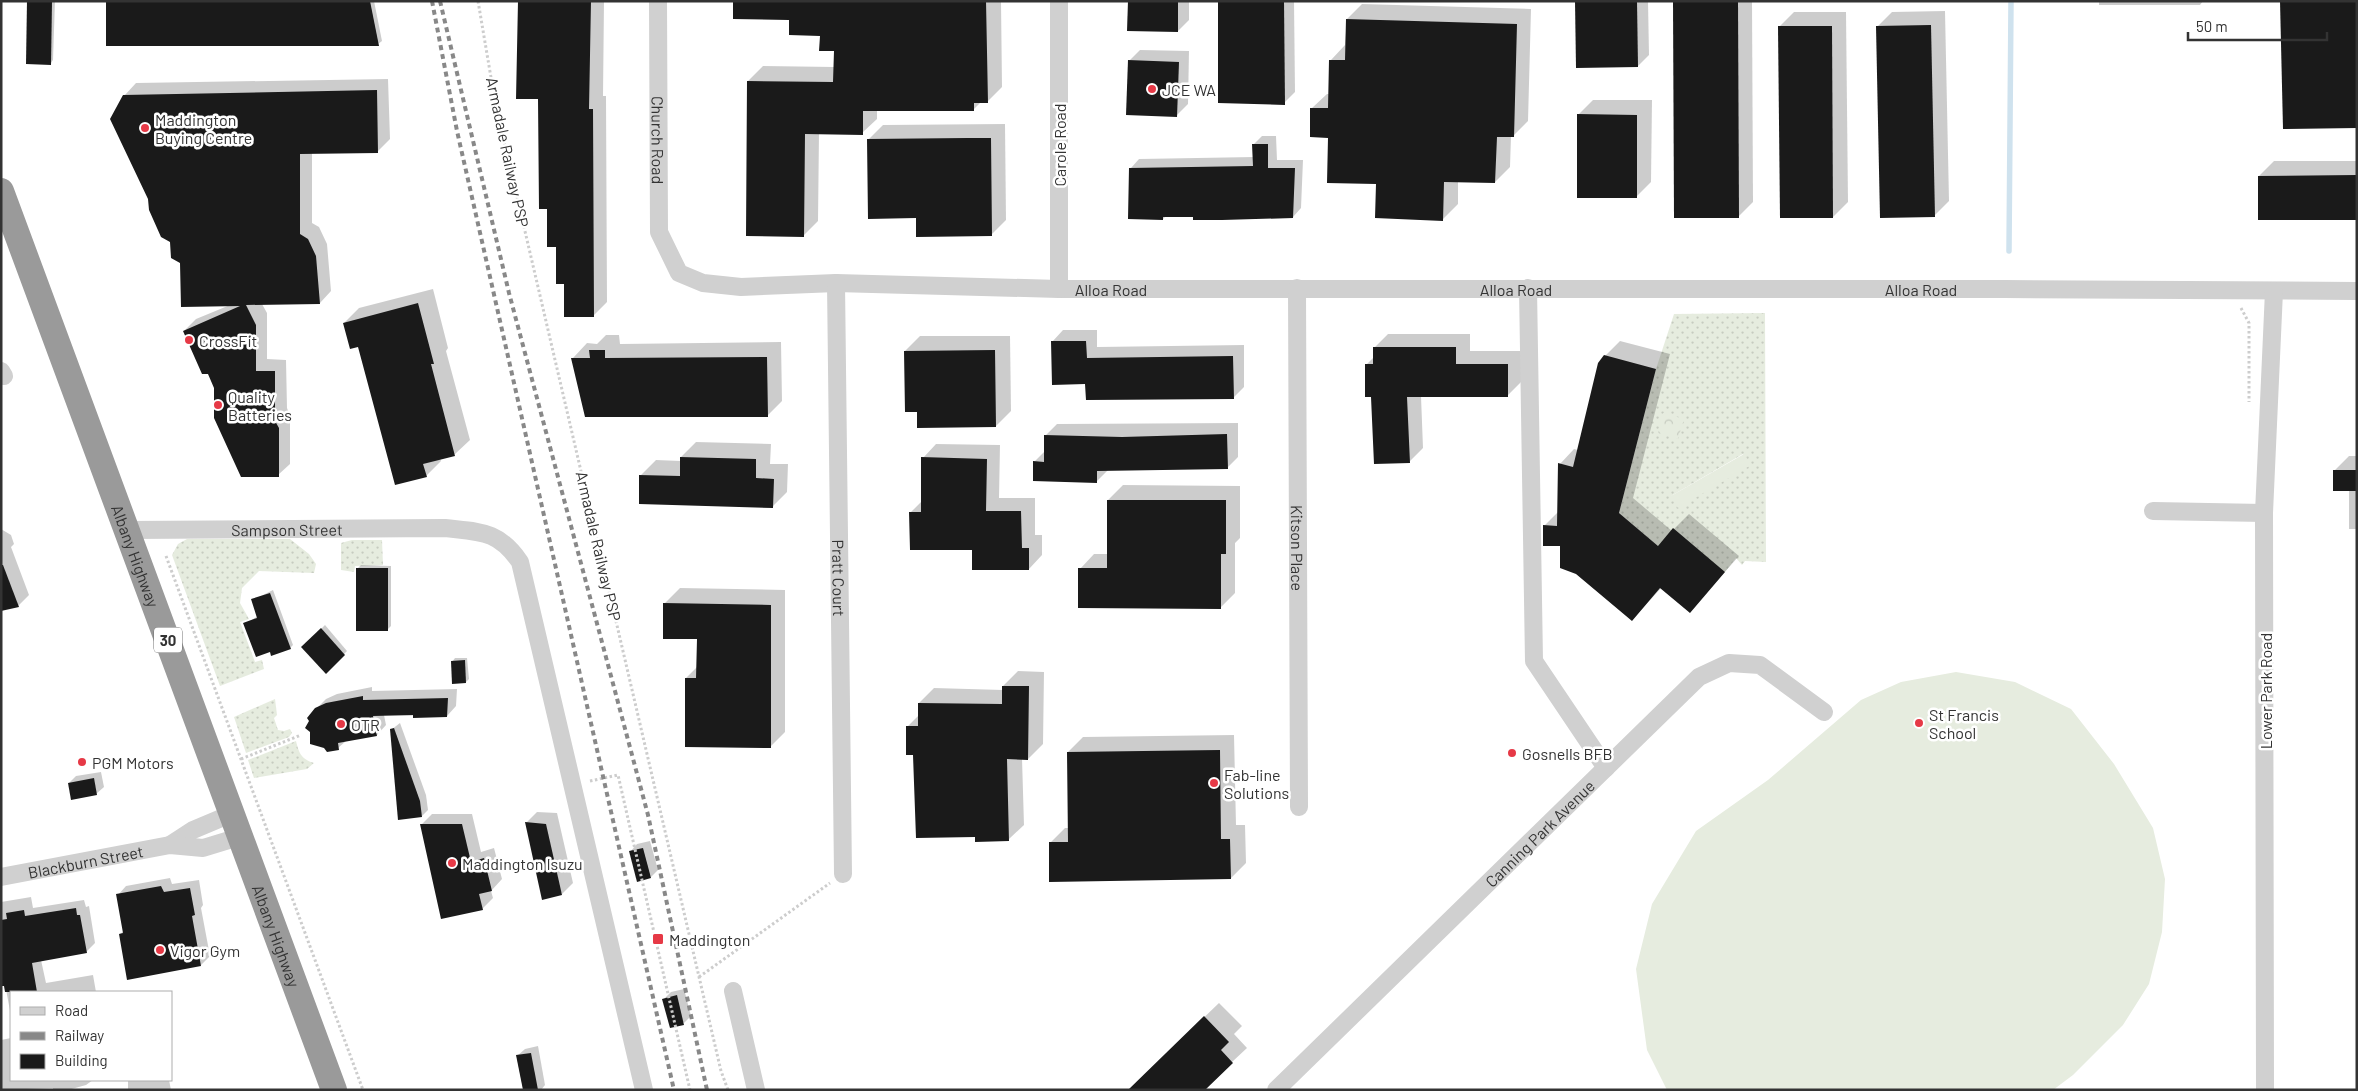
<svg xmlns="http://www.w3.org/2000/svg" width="2358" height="1091" viewBox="0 0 2358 1091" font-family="Barlow,sans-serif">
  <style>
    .grass { fill: url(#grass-dots); fill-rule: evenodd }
    .forest { fill: url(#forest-crowns) }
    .pitch { fill: #e6ecdf }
    .shadow { fill: #0003 }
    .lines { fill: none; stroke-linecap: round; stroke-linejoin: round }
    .stream { stroke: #cfe2ee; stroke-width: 5.5 }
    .building { fill: #1a1a1a }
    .path { stroke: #cdcdcd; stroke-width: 3; stroke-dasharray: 2.5 2.5; stroke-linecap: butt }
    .minor { stroke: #d0d0d0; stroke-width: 18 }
    .highway { stroke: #9a9a9a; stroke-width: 26 }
    .rail { stroke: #888; stroke-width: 4; stroke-dasharray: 5 4; stroke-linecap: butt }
    .poi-dot { fill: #e63946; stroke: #fff; stroke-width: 2 }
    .labels { text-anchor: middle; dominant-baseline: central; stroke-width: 5; stroke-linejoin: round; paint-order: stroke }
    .shield { fill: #fff; stroke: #707070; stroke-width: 1 }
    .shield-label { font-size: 15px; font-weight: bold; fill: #333 }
    .poi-label { font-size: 16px; fill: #333; stroke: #fff; text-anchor: start }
    .street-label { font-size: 16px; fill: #333; stroke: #fff }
  </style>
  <defs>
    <pattern id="grass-dots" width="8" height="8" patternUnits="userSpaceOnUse" patternTransform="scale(1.25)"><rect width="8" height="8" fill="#e6ecdf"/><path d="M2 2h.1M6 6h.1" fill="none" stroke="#c6cbc0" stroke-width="1.8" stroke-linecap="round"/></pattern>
    <pattern id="forest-crowns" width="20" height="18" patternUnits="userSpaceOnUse" patternTransform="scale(1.25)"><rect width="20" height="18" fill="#e6ecdf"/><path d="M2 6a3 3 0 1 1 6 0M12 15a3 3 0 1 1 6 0" fill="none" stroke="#c6cbc0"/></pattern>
  </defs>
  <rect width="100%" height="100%" fill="#fff"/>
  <!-- grass -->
  <g class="grass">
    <path d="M1765,313L1766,562L1745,561L1742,565L1736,558L1725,572L1658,546L1619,513L1656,369L1674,314ZM1743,454L1750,465L1671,496Z"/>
    <path d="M187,539H290L309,554L316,564L314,573L259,571L242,588L240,603L249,619L240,622L255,662L262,660L264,669L220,686L172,555L178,544Z"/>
    <path d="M352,540H382L383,565L355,566L354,572L341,570V543Z"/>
    <path d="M275,699L277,715L274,718L278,730L284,731L290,729L292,733L289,737L246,753L234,717Z"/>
    <path d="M296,741C299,753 301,759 314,763L307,769L254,778L248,760Z"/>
  </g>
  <!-- forest -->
  <path class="forest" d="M1663,413L1684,419L1678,439L1658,433Z"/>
  <!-- pitch -->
  <g class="pitch">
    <path d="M1744,454L1751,465L1678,508L1671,496Z"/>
    <path d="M1956,672L2015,682L2071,709L2114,764L2153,828L2165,879L2162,932L2149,984L2123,1025L2073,1075L2053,1090H1667L1647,1050L1636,969L1652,904L1696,831L1768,780L1861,700L1901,682Z"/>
  </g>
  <!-- shadow -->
  <g class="shadow">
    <path d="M28,1H55L53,60L50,64Z"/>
    <path d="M107,1H374L382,41L378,44Z"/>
    <path d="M519,1H604L603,96H606L607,302L593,316L565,283L548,208L540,98Z"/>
    <path d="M735,1H1001L1002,87L988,101H982L973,110H877V119L862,133H819L818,221L803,236L748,81L763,66L835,67V50L821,35L791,19Z"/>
    <path d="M1129,1H1189V20L1178,31Z"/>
    <path d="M1220,1H1294L1295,92L1284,103Z"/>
    <path d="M1576,1H1648L1649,55L1638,66Z"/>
    <path d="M1675,1H1752L1753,202L1738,217Z"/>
    <path d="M2099,1H2203L2200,5H2099Z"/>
    <path d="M1362,4L1531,9L1528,121L1513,136H1511L1510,167L1495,182L1458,181V204L1443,219L1378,183L1329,137L1312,108L1327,94H1330L1331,60L1345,45L1347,19Z"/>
    <path d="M1945,11L1949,201L1934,216L1877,27L1892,12Z"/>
    <path d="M1794,12H1846L1848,202L1833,217L1779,27Z"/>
    <path d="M1140,50L1189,51L1188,104L1177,115L1129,61Z"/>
    <path d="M388,79L390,139L378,151L312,153V223L319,227L327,244L331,291L320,303L262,304L267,313V359L286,360L287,408L290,416V464L278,475L216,388L184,331L196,319L230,305L182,263L149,199L124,96L136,83Z"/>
    <path d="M1593,100H1652L1651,182L1636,197L1579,114Z"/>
    <path d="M1005,124L1006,220L991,235L917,217L868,140L883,125Z"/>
    <path d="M1262,136H1276L1277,160H1303L1301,208L1293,217L1194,215L1166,216L1163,219L1131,168L1139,159L1254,157V144Z"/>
    <path d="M2274,161H2357V218L2259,176Z"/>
    <path d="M433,289L448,348L446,351L470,440L455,454L440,458L441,461L426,476L359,346L344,323L359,308Z"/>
    <path d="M1063,330H1097V347L1244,345V387L1233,398L1086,383L1052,342Z"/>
    <path d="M1388,334H1470V351H1521V382L1507,396H1421L1423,448L1409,462L1373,396L1366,365L1374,357V348Z"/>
    <path d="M606,335H619L620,344L781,342L782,401L767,416L573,358L587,343L597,344Z"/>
    <path d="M920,336H1010L1011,411L996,426L919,411L905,351Z"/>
    <path d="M1620,341L1670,354L1633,498L1672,531L1689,514L1739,556L1690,611L1662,587L1632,620L1544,526L1559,511L1560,464L1574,449L1578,450L1605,356Z"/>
    <path d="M1238,423V457L1227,468L1108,470L1096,482L1034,462L1045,451L1046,435L1057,424Z"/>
    <path d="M696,442L771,444L770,464H788L787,492L773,506L641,475L656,460L681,461V457Z"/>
    <path d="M936,444L1000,445L999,498H1035V535H1042V555L1029,569L973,549L911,512L922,501L923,458Z"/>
    <path d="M2349,456H2357V529H2349V490L2334,471Z"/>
    <path d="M1123,485L1240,486V538L1235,543V593L1220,608L1080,569L1094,554H1108V500Z"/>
    <path d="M1,529L11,535L14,544L11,547L29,595L18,606L1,609Z"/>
    <path d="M361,565L391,566V626L387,630L358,568Z"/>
    <path d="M680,588L785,590V732L770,747L686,678L697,667L698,638L665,603Z"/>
    <path d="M273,590L293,645L290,648L270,651L245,624L258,616L253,600Z"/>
    <path d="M325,625L347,651L326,673L303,647Z"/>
    <path d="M455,658H467L469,679L466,682L452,662Z"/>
    <path d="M1018,671L1044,672L1043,744L1028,759L1022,758L1024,825L1009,839L976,836L915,754L907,727L919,715V703L934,688L1003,690V686Z"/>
    <path d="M372,687V691L457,689L456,706L447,716L384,715L386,725L377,735L346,741L338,748L316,709L326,699L337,694Z"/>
    <path d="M400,723L426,795L428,810L422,816L391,730Z"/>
    <path d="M1234,735L1236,825H1245L1246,863L1231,878L1050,843L1065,828H1069L1068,752L1083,737Z"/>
    <path d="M101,772L104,787L96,794L69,783L76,776Z"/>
    <path d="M537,812L557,813L573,883L562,894L526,823Z"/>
    <path d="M432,814H472L481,852L494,848L502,879L491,891L493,898L482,909L421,825Z"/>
    <path d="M650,841L658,870L651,877L630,852L637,844Z"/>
    <path d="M170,878L172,884L199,880L203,905L201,908L210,956L201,965L120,934L124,931L118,895L126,886Z"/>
    <path d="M31,897L33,908L84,900L86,907L89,906L95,943L86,952L41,960L46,983L93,975L96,992H11V1016L5,984L1,985V902Z"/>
    <path d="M684,989L691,1016L684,1023L664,999L671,992Z"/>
    <path d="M1219,1003L1242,1026L1234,1034L1247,1048L1232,1062L1140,1079Z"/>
    <path d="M11,1038V1080H93L86,1085L68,1090H53V1088L1,1090V1040Z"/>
    <path d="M538,1046L545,1085L541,1090H524L517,1056L525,1049Z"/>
    <path d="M128,1080H169L171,1090H128Z"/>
  </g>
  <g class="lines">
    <!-- stream -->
    <path class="stream" d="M2009,251L2011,1"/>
  </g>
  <!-- building -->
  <g class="building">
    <path d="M27,1H52L51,65L26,64Z"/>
    <path d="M106,1H370L379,46H106Z"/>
    <path d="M518,1H591L589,109H593L594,317H564V284H556V247H547V209H539L538,99H516Z"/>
    <path d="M733,1H986L988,103H974V111H863V135L805,134L804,237L746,236L747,81L833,82L834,51H819L820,36L789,35V20L733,19Z"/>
    <path d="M1128,1H1178V32L1127,31Z"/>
    <path d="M1218,1H1284L1285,105L1218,103Z"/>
    <path d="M1575,1H1637L1638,67L1576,68Z"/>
    <path d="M1673,1H1738L1739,218H1674Z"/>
    <path d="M2280,1H2357V128L2283,129Z"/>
    <path d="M1346,19L1517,24L1514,137H1497L1495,183L1444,182L1443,221L1375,218L1376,184L1327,183L1328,138L1310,137V108H1328L1329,60H1345Z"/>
    <path d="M1931,25L1935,217L1880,218L1876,26Z"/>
    <path d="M1778,26H1832L1833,218H1780Z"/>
    <path d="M1128,60L1179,62L1177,117L1126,115Z"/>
    <path d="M377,90L378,153L300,154V234L308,239L316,256L320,304L246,305L256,325V371H275V421L279,428V477H241L214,418V388L208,374H202L183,331L240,306L181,307L180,263L171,258L170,242L161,237L149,210L148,199L110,119L123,95Z"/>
    <path d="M1577,114L1637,115V198H1577Z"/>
    <path d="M967,138H991L992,236L916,237V218L868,219L867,139Z"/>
    <path d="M1252,144H1268V168H1295L1293,218L1222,220H1193V217H1163V220L1128,219L1129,168L1253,166Z"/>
    <path d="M2357,175V220H2258V176Z"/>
    <path d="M418,303L434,364H431L455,456L423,464L427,477L395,485L358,347L350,349L343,323Z"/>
    <path d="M1051,341H1086L1087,358L1233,356L1234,399L1086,400L1085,384L1052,385Z"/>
    <path d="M1373,347H1456V364H1508V397H1407L1410,463L1374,464L1371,397H1365V364H1373Z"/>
    <path d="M589,350H605V358L767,357L768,417H585L571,358H590Z"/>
    <path d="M995,350L996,427L917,428V412H905L904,351Z"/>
    <path d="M1604,355L1656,369L1619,513L1658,546L1673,528L1725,572L1690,613L1660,588L1632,621L1576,574L1560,568V546H1543V525L1557,526L1558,463L1573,467L1598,363Z"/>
    <path d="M1227,434L1228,469L1097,471V483L1033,481V461L1044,462V435L1122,437Z"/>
    <path d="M680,457L756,459V478L774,479L773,508L639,504V475L680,476Z"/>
    <path d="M921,457L987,459L986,511H1021L1022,548H1029V570H972V550H910L909,512H921Z"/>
    <rect x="2333" y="470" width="24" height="21"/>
    <path d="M1107,500H1226V554H1221V609L1078,608V568H1107Z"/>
    <path d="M1,565H3L19,607L1,611Z"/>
    <rect x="356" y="568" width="32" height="63"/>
    <path d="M270,593L291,649L271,656L270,652L256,657L243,623L257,618L251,599Z"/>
    <path d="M663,603L771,605V748L685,747V678H696L697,639H663Z"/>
    <path d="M321,628L345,655L326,674L301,647Z"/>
    <path d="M465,660L466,683L452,684L451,661Z"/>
    <path d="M1002,686H1029L1028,760L1007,759L1009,841L975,842V837L916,838L913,755H906V726H918V703L1002,704Z"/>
    <path d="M363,696V700L448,698L447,717L413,718V715L373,716L377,736L338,743L339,750L327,752L324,748L310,744V732L305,728L309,721L307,718L315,708L326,703Z"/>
    <path d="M394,728L420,801L422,817L398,820L390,729Z"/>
    <path d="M1220,750L1221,839H1230L1231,879L1049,882V842H1068L1067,752Z"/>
    <path d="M94,778L97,795L71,800L68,783Z"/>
    <path d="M525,822L546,824L562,895L542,900Z"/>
    <path d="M420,824H462L471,862L484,858L492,891L479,894L483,910L441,919Z"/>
    <path d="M643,848L651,878L637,882L629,851Z"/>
    <path d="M161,886L164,892L190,888L195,915L192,916L201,966L127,980L119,934L123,933L116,894Z"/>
    <path d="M76,908L77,915H80L87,953L32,963L37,992H5L4,986H1V920L7,919L6,913L24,910L25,916Z"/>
    <path d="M677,995L684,1025L670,1028L662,999Z"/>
    <path d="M1204,1016L1229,1042L1221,1050L1233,1063L1205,1090H1128Z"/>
    <path d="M531,1053L538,1090H523L516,1055Z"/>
  </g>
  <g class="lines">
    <!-- path -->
    <g class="path">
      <path d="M478,1L496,107L721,1071L728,1090"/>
      <path d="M2241,308L2249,323V402"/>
      <path d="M166,556L363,1090"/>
      <path d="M241,759L301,735"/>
      <path d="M590,781L618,775L690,1090"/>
      <path d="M699,977L830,883"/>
    </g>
    <!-- minor -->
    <g class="minor">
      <path id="s1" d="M658,1L659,232L679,273L703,283L741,287L836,283L1059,289H2004L2357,291"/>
      <path d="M1059,1V289"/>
      <path id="s2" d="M836,283L843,874"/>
      <path id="s3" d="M1297,288L1299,807"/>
      <path d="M1528,288L1534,661L1606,768"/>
      <path d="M1,371L4,376"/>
      <path d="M2153,511L2264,513"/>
      <path id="s4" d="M129,530L445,528C480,532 498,530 520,562L644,1090"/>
      <path d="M170,845L193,830L231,814"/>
      <path id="s5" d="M1,877L170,845L203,848L239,837"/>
      <path d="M733,991L756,1090"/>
      <path id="s6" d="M1276,1090L1699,677L1729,663L1760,665L1824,712"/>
      <path d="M2265,1090L2264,513L2274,291"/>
    </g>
    <!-- highway -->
    <path class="highway" id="s7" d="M1,191L334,1090"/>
    <!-- rail -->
    <g class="rail">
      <path d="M432,1L457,131L674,1090"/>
      <path d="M440,1L509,293L648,815L707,1090"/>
    </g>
  </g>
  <!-- markers -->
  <g class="poi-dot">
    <circle cx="1152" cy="89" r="5"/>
    <circle cx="145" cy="128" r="5"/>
    <circle cx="189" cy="340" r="5"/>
    <circle cx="218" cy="405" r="5"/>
    <circle cx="1919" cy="723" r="5"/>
    <circle cx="341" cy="724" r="5"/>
    <circle cx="1512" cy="753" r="5"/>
    <circle cx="82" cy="762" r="5"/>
    <circle cx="1214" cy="783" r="5"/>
    <circle cx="452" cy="863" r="5"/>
    <rect x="652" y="933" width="12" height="12" rx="2.5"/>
    <circle cx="160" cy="950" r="5"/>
  </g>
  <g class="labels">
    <!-- shield labels -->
    <rect class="shield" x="154" y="627.5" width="28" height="25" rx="4"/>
    <g class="shield-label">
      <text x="168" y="640">30</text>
    </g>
    <!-- poi labels -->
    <g class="poi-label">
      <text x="1162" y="89">JCE WA</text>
      <text x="155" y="119">Maddington<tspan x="155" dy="18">Buying Centre</tspan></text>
      <text x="199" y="340">CrossFit</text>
      <text x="228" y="396">Quality<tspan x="228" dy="18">Batteries</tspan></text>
      <text x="1929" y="714">St Francis<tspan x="1929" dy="18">School</tspan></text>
      <text x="351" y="724">OTR</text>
      <text x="1522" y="753">Gosnells BFB</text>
      <text x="92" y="762">PGM Motors</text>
      <text x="1224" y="774">Fab-line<tspan x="1224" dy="18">Solutions</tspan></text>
      <text x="462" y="863">Maddington Isuzu</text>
      <text x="669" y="939">Maddington</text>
      <text x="170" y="950">Vigor Gym</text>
    </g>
    <!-- street labels -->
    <g class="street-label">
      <text stroke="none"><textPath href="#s1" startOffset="139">Church Road</textPath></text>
      <text transform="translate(1059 145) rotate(-90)">Carole Road</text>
      <text transform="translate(508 152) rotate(78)">Armadale Railway PSP</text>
      <text stroke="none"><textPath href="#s1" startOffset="1116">Alloa Road</textPath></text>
      <text stroke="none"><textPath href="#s1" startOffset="711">Alloa Road</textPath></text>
      <text stroke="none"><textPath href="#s1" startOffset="1521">Alloa Road</textPath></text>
      <text stroke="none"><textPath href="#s4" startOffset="158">Sampson Street</textPath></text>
      <text transform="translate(599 546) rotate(77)">Armadale Railway PSP</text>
      <text stroke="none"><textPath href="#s3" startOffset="260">Kitson Place</textPath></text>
      <text stroke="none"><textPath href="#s7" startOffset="389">Albany Highway</textPath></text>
      <text stroke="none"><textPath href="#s2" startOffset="295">Pratt Court</textPath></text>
      <text transform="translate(2265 691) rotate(-90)">Lower Park Road</text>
      <text stroke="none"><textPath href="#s6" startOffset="368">Canning Park Avenue</textPath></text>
      <text stroke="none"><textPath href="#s5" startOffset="86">Blackburn Street</textPath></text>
      <text stroke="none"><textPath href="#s7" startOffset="794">Albany Highway</textPath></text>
    </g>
  </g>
  <!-- border -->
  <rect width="2358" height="1091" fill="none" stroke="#333333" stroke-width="5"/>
  <!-- legend -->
  <rect x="10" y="991" width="162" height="90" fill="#ffffff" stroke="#adadad"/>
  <rect x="20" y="1007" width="25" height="8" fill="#d0d0d0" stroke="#adadad"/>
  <text x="55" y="1016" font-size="15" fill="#333333">Road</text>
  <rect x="20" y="1032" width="25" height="8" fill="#888888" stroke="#adadad"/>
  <text x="55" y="1041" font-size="15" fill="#333333">Railway</text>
  <rect x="20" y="1054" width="25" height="15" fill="#1a1a1a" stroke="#adadad"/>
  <text x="55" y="1066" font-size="15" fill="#333333">Building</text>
  <!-- scale -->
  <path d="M2188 32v8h139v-8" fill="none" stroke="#333333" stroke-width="2.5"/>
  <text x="2196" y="32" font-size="15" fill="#333333" stroke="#ffffff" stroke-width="4" paint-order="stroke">50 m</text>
</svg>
